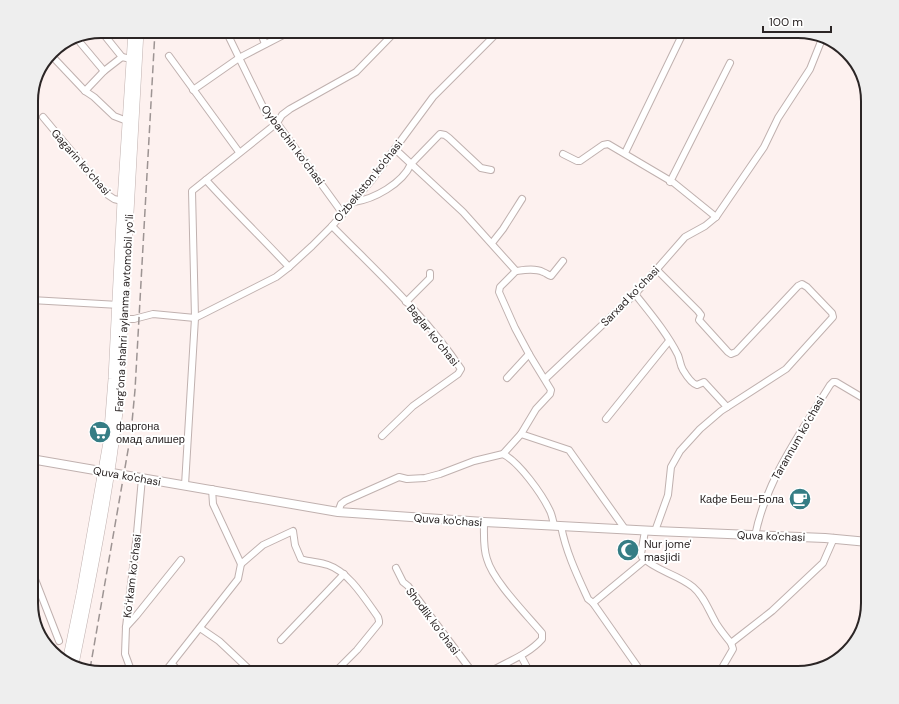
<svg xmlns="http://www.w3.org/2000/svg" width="899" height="704" viewBox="0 0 899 704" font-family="'DM Sans',sans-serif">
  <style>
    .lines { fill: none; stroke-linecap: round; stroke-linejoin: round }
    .minor-casing { stroke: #c0b1af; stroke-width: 8 }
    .major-casing { stroke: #c0b1af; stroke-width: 10 }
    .highway-casing { stroke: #c0b1af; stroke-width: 10 }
    .minor { stroke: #fff; stroke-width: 6 }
    .major { stroke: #fff; stroke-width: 8 }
    .highway { stroke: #fff; stroke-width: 9 }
    .rail { stroke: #9d9493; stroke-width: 1.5; stroke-dasharray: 8 4; stroke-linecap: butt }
    .labels { text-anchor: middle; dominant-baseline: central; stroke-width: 4; stroke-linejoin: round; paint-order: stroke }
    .street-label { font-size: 11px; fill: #2b2525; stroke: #fff }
    .poi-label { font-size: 11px; fill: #2b2525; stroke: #fff; text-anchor: start }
    .rim { fill: none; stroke: #2b2525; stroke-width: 2 }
  </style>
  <rect width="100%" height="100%" fill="#fdf1ef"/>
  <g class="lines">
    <!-- minor casing -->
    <g class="minor-casing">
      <g id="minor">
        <path d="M101,31L122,57"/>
        <path d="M226,31L266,113L277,123L343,214"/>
        <path d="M260,31L265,44"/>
        <path d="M78,40L104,71"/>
        <path d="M50,54L85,91L94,97L114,116L127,121"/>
        <path d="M169,56L239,152"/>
        <path d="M193,90L239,58L291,31"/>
        <path d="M85,91L104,71L122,57L131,59"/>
        <path d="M43,117L108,195L114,199L122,201"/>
        <path d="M625,153L684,31"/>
        <path d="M563,154L577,161H580L603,145L608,144L674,183L716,217"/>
        <path d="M206,180C233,210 262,238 289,267"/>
        <path d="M670,182L730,63"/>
        <path d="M354,202C374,199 402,184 411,164L440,134L445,135L449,138L481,168L491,170"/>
        <path d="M332,226C376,271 426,316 461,369L458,374L413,406L382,436"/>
        <path d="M492,243L503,229L522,199"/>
        <path d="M516,271C524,270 535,268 543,272C546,273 548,275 551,276L563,261"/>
        <path d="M635,294C650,313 667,333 678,355C680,360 680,365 683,370C686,375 692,384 697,385L704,382L727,407"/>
        <path d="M31,300L119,305"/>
        <path d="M406,302L430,278V273"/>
        <path d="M124,319H134L153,314L195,318L192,191L277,123L282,115L290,109L356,72L396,31"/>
        <path d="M507,378L529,354"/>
        <path d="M545,379L635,294L685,237L705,226L716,217L764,147L778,118L810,69L822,39"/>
        <path d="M606,419L669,341"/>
        <path d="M521,434L569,450L625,529"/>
        <path d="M503,454C519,462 542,494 550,511C552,515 553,521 554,525"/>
        <path d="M185,485L195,318L276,277L289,267L312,246L332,226L371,181L433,97L499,31"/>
        <path d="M338,512L341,504L345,501L399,477L407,479L425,478L440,474L474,461L503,454L521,434L536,409L550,394L551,390L529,354L515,328L499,292L500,287L516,271L463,212L395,149"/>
        <path d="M484,522C484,535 483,548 487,559C493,581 527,615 542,633V639C528,655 506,662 488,673"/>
        <path d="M561,526C566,552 577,575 588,599L593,603L642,673"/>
        <path d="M645,531L641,554L642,557C656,571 677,574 693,587C704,596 709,611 716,623C721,631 726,637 731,643L772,611L823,563L834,538"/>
        <path d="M655,531L668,495L671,467L680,451L700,429L721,411L786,369L833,317L832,313L807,287L802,284L798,286L736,352L731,354L728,352L699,320L701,315L698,311L656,269"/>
        <path d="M755,536C766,480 801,432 830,385L833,382H836L868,401"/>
        <path d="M241,564L263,545L293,531L295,545L301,559C310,562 320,562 328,565C349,572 365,599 378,617L379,621V623L357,650L334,673"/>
        <path d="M396,568L403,582L408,586L473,673"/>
        <path d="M31,569L59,641"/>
        <path d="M593,603L645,560"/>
        <path d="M126,627L136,616L181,560"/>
        <path d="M200,628L219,641L253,673"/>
        <path d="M853,639L855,640"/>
        <path d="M281,640L344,574"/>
        <path d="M521,656L530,673"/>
        <path d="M172,664L180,673"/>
        <path d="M132,673L125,654L126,627L137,533L142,478"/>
        <path d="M164,673L238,579L241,564L213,504L212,489"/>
        <path d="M719,673L733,649L731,643"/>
      </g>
    </g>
    <!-- major casing -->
    <g class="major-casing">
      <path id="major" d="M31,459L338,512L484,522L655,531L825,538L868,542"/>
    </g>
    <!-- highway casing -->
    <g class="highway-casing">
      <g id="highway">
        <path d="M67,662L81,594L108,442L113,379L122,201L133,31"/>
        <path d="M74,664C91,580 108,497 118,412L139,31"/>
      </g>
    </g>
    <!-- minor -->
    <use href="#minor" class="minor"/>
    <!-- major -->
    <use href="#major" class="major"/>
    <!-- highway -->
    <use href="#highway" class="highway"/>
    <!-- rail -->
    <path class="rail" d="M90,669L131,433L135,390L155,31"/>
  </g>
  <!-- icons -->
  <defs>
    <g id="supermarket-disc" transform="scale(1.15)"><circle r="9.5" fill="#357d85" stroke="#fff"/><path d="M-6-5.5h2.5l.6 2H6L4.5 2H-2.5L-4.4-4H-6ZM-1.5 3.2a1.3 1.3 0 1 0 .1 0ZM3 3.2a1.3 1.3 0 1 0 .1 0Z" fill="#fff"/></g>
    <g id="cafe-disc" transform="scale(1.15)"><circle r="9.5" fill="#357d85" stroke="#fff"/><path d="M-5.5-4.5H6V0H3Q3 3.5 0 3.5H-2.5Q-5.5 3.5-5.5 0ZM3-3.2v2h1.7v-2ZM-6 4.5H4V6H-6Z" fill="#fff"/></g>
    <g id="mosque-disc" transform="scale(1.15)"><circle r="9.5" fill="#357d85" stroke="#fff"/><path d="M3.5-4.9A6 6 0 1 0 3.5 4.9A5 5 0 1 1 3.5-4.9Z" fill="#fff"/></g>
  </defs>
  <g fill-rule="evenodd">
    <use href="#supermarket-disc" x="100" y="432"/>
    <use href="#cafe-disc" x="800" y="499"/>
    <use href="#mosque-disc" x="628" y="550"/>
  </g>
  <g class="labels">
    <!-- street labels -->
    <g class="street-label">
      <text transform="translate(293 145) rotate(53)">Oybarchin koʻchasi</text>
      <text transform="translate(81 162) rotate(49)">Gagarin koʻchasi</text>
      <text transform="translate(368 181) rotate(-51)">O'zbekiston ko'chasi</text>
      <text transform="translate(630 296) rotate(-46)">Sarxad koʻchasi</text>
      <text transform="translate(124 313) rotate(-87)">Fargʻona shahri aylanma avtomobil yoʻli</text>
      <text transform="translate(433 335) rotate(51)">Beglar koʻchasi</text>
      <text transform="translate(798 438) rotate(-60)">Tarannum koʻchasi</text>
      <text transform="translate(127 476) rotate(10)">Quva ko'chasi</text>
      <text transform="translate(448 520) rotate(4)">Quva ko'chasi</text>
      <text transform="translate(771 536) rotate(2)">Quva ko'chasi</text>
      <text transform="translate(132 576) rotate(-83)">Koʻrkam koʻchasi</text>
      <text transform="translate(433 621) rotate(53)">Shodlik koʻchasi</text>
    </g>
    <!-- poi labels -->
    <g class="poi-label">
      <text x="116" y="426">фаргона<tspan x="116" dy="13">омад алишер</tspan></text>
      <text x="784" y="499" text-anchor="end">Кафе Беш-Бола</text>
      <text x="644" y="544">Nur jome'<tspan x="644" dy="13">masjidi</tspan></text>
    </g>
  </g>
  <!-- crop -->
  <path d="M0 0H899V704H0ZM101 38H798A63 63 0 0 1 861 101V603A63 63 0 0 1 798 666H101A63 63 0 0 1 38 603V101A63 63 0 0 1 101 38Z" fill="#eee" fill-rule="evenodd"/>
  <path class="rim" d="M101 38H798A63 63 0 0 1 861 101V603A63 63 0 0 1 798 666H101A63 63 0 0 1 38 603V101A63 63 0 0 1 101 38Z"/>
  <!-- scale -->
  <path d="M763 26v6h68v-6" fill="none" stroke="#2b2525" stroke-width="2"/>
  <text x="769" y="26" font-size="12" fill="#2b2525" stroke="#ffffff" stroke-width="3" paint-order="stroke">100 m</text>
</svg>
